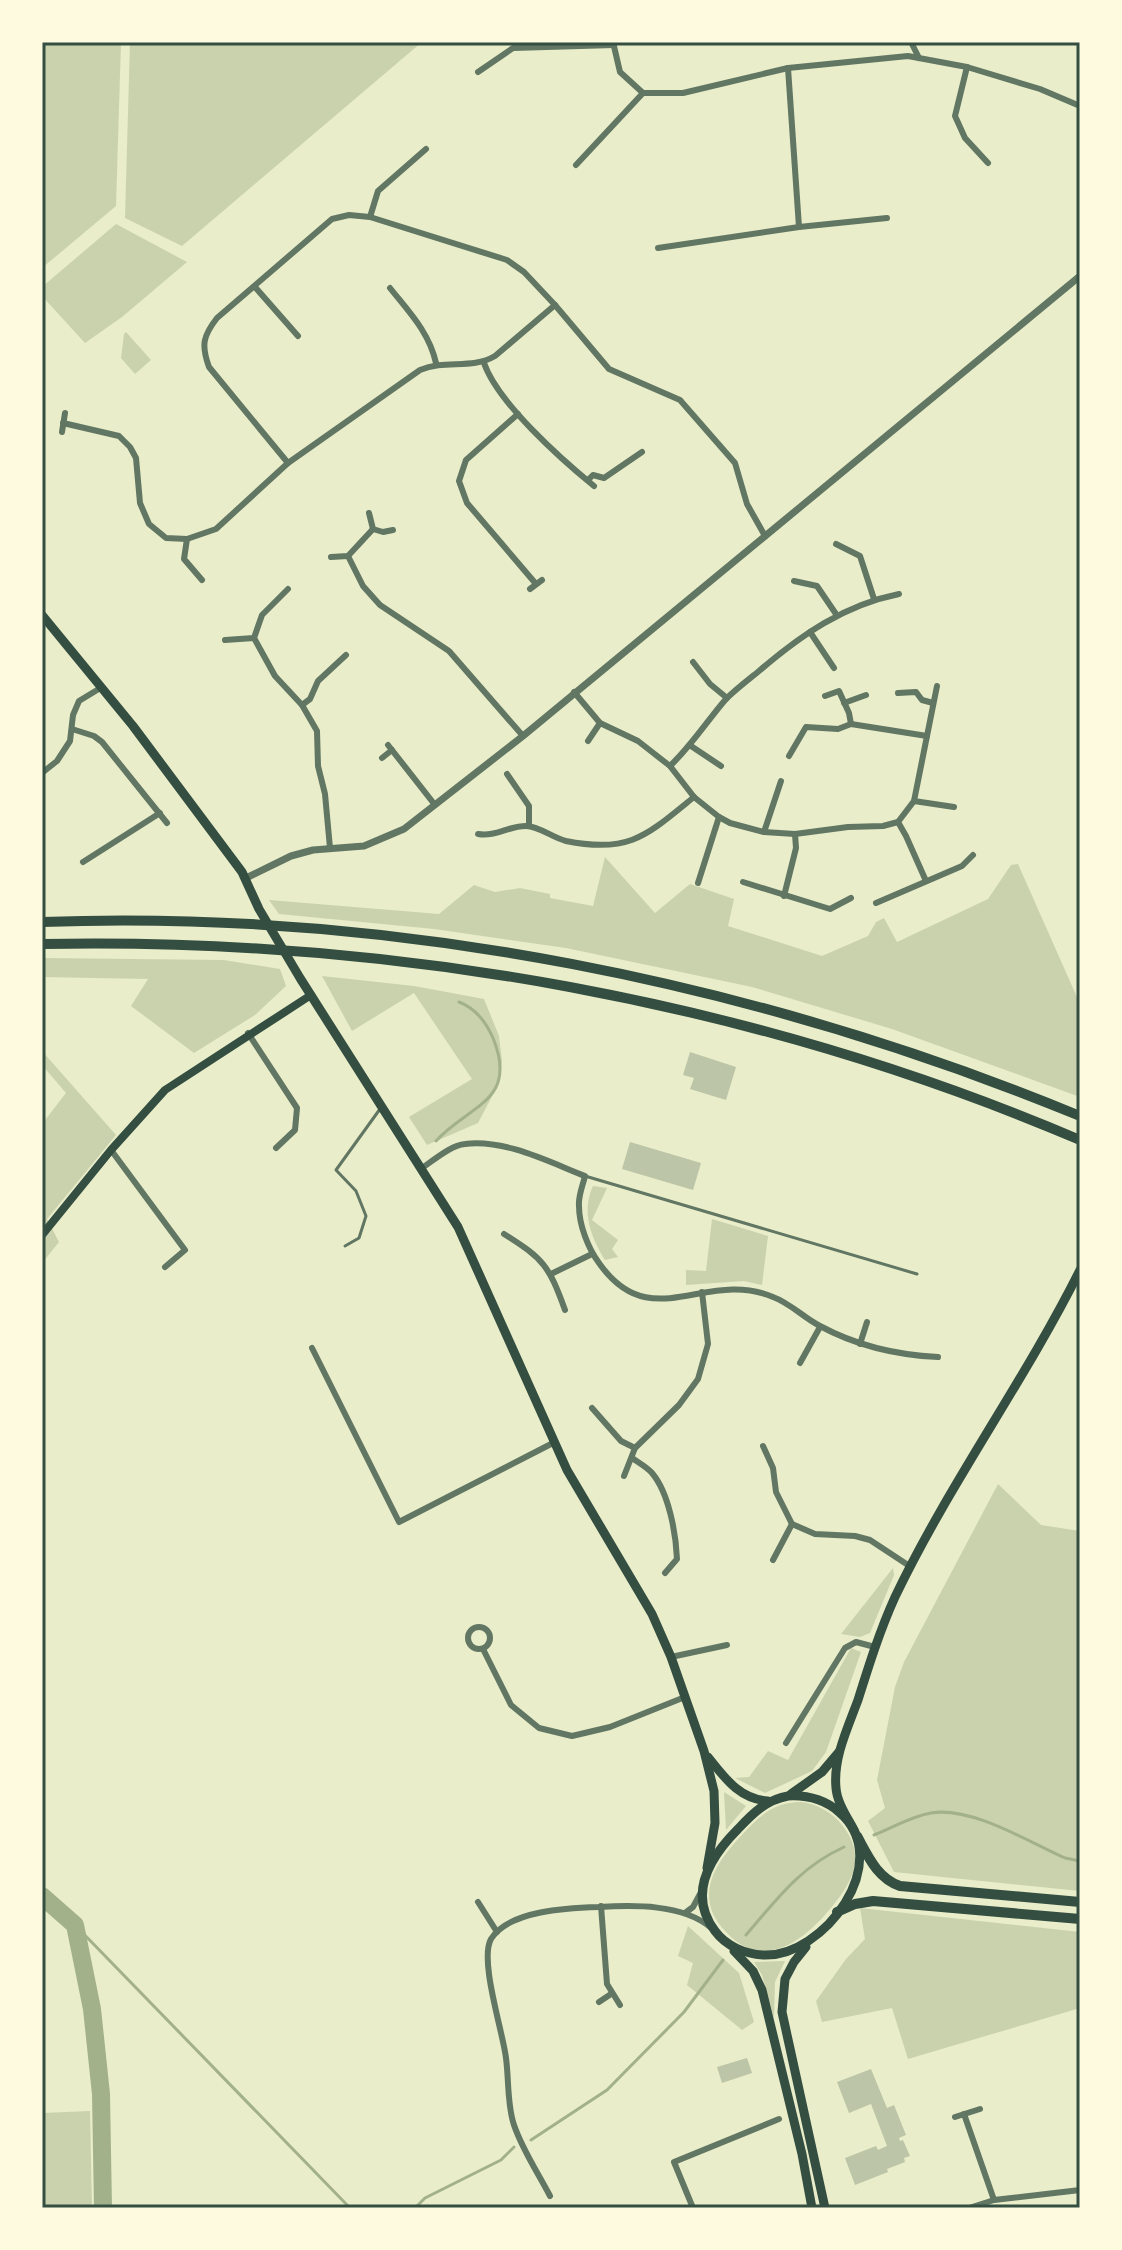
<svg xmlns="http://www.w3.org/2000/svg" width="1122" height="2250" viewBox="0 0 1122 2250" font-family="Helvetica,sans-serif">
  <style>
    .green { fill: #cad2ad }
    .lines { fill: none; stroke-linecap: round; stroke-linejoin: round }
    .stream { stroke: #a3b18a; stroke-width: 3 }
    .river { stroke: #a3b18a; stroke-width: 18 }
    .building { fill: #bcc5a7 }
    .service { stroke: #617663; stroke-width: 3 }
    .minor { stroke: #617663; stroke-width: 6 }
    .tertiary { stroke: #617663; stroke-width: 7 }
    .secondary { stroke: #344e41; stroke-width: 8 }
    .primary { stroke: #344e41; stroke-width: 9 }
    .motorway { stroke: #344e41; stroke-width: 10 }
    .neatline { fill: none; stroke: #344e41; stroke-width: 3 }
  </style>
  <rect width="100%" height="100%" fill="#e9edc9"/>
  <!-- green -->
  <g class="green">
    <path d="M42,42H121L116,206L42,268Z"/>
    <path d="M130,42H422L182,246L125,218Z"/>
    <path d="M116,224L187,262L122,317L85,343L42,296V287Z"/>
    <path d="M126,332L151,360L135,374L121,358L124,334Z"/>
    <path d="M605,857L655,913L690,884L734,899L728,926L822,956L868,936L876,922L884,918L897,942L988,899L1011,865L1018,864L1080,1004V1097L892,1029L752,987L566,948L434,929L279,914L269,900L439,914L474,885L495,892L520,888L550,894V898L593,906Z"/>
    <path d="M42,958L224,960L280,969L286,986L255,1015L194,1053L131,1006L148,979L42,977Z"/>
    <path d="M322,976L414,986L484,999L499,1036L502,1061L499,1083L478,1123L427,1145L409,1117L472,1079L414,993L352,1031Z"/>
    <path d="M42,1051L116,1135L47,1219L59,1242L42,1263V1124L66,1093L42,1065Z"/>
    <path d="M593,1186L607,1188L592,1220L618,1240L612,1249L618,1257L605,1260C591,1237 581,1212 593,1186Z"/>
    <path d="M712,1219L768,1236L762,1285L744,1281L686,1285V1270L706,1271Z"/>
    <path d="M998,1484L1041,1525L1080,1531V1891L894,1872L868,1821L885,1808L877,1780L895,1687L904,1662Z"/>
    <path d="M893,1568L894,1575L870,1633L860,1637L841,1634Z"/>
    <path d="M851,1648L861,1652L826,1752L812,1771L765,1793L735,1778L749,1777L768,1751L788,1760Z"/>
    <path d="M724,1792L746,1806L726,1830Z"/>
    <path d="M801,1802C817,1804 832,1812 842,1825C870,1859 848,1889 824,1916C798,1945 760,1969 726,1932C693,1898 714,1865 740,1837C758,1817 773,1802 801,1802Z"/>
    <path d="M860,1908L1080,1932V2008L908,2059L892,2008L822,2022L816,2001L846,1959L865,1939Z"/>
    <path d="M688,1926L739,1973L754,2022L742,2030L687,1985L693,1963L678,1956Z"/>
    <path d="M785,1961L775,1982L774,2018L762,1975L754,1962Z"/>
    <path d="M90,2111L92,2208H42V2113Z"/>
  </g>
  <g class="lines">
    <!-- stream -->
    <g class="stream">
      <path d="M436,1141C468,1105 519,1102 493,1038C486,1022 475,1008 459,1002"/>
      <path d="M874,1835C892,1828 912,1816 931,1813C971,1806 1029,1842 1065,1858L1080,1861"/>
      <path d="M75,1925L350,2208"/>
      <path d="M746,1935C777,1899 800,1867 844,1847"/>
      <path d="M531,2140L607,2090L684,2012L723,1960"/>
      <path d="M415,2208L425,2198L501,2160L514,2147"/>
    </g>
    <!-- river -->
    <path class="river" d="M42,1896L75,1925L92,2009L101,2094L103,2208"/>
  </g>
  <!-- building -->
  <g class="building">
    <path d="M690,1052L736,1067L726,1100L690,1089L694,1078L683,1075Z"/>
    <path d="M630,1142L701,1163L693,1190L622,1169Z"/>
    <path d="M747,2058L752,2073L722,2083L717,2067Z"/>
    <path d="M871,2069L887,2108L894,2105L906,2135L899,2138L900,2141L903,2140L910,2156L904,2158L905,2162L887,2169L888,2172L855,2185L845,2158L876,2146L878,2150L887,2146L871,2104L849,2113L837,2082Z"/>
  </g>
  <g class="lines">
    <!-- service -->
    <g class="service">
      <path d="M585,1176L917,1274"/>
      <path d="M345,1246L359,1238L366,1216L356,1191L336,1170L380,1109"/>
    </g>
    <!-- minor -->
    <g class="minor">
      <path d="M613,42L620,72L643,93H683L788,68L908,56L967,67L1040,89L1080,106"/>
      <path d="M911,42L919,58"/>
      <path d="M967,67L955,116L965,138L988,163"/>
      <path d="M788,68L799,227"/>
      <path d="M478,72L513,48L614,45"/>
      <path d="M576,165L643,93"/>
      <path d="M370,217L378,191L426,149"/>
      <path d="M658,248L799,227L887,218"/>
      <path d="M255,287L298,336"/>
      <path d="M390,288C409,312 429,332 436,363"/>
      <path d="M484,363C498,403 561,459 594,486"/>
      <path d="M518,414L466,460L459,481L467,503L536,584"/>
      <path d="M63,423L119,436L130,447L136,458L140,503L149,524L166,538L187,539L216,529L288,463L420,370C446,359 471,370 495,356L555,305"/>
      <path d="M62,432L65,413"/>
      <path d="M288,463L209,367C201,345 203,336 217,318L332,219L349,215L370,217L507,260L524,272L555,305L609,369L680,400L735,463L747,504L765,536"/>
      <path d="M588,480L593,475L604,478L642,452"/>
      <path d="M369,513L373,529L383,532L393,530"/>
      <path d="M187,539L184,559L202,580"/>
      <path d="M836,544L860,556L874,599"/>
      <path d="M348,556L363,586L380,605L449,651L523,736"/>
      <path d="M331,557L348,556L373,529"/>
      <path d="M794,581L817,586L836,614"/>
      <path d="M530,589L542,580"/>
      <path d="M810,632L834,668"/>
      <path d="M254,638L275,676L302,705L317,731L318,766L325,794L330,848"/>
      <path d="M225,640L254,638L262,615L288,589"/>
      <path d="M693,662L710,684L727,698"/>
      <path d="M574,692L600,723L638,741L670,766L694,797L719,817L730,823L764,832L795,834L848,827L883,826L898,822L914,801L937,686"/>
      <path d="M898,693L916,692L922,700L933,703"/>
      <path d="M825,696L839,691L849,713L851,724"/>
      <path d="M844,703L866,695"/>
      <path d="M302,705L310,699L318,681L346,655"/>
      <path d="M72,729L94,736L102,742L167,823"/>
      <path d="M588,741L600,723"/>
      <path d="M388,745L435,805"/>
      <path d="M691,746L721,766"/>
      <path d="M789,756L806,727L838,729L851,724L927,736"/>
      <path d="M382,758L392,750"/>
      <path d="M670,766C692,745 707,721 726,699C736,689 748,680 759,671C801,635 844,605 899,594"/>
      <path d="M42,773L57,761L70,741L73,715L79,701L102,687"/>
      <path d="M507,774L529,806V826"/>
      <path d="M914,801L954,807"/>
      <path d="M898,822L906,836L926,881"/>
      <path d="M764,832L781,781"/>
      <path d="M478,834C496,837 508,826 526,826C539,826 553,838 566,841C630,854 647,835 694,797"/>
      <path d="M83,862L160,813"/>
      <path d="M743,882L830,909L851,898"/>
      <path d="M698,883L719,817"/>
      <path d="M784,896L796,848L795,834"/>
      <path d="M876,903L962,866L973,855"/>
      <path d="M248,1033L297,1108L295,1130L276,1148"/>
      <path d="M111,1150L185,1250L165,1267"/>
      <path d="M422,1168C434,1160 451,1145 465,1144C505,1139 549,1162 585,1176C583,1185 578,1196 579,1206C579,1225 588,1248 599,1263C651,1337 705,1268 773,1297C790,1303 804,1318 820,1326C857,1346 896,1355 938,1357"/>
      <path d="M504,1234C544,1259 549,1266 565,1310"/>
      <path d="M551,1274L592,1254"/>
      <path d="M860,1344L867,1322"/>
      <path d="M312,1348L399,1522L553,1443"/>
      <path d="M800,1363L820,1327"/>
      <path d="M592,1408L621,1441L635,1448"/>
      <path d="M763,1446L773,1468L776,1492L792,1524L815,1534L855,1536L870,1540L911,1567"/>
      <path d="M632,1458C639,1463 647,1467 652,1473C669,1493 676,1534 677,1559L665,1573"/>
      <path d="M624,1476L635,1448L679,1405L698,1379L708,1344L702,1292"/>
      <path d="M773,1560L792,1524"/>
      <circle cx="479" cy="1638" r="11"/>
      <path d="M483,1649L511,1705L539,1728L572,1736L610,1727L685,1697"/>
      <path d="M671,1657L727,1645"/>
      <path d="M786,1743L845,1648L856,1642L875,1647"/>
      <path d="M478,1902L497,1932"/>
      <path d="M601,1906L607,1984L620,2005"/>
      <path d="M685,1913L693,1907L700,1894"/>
      <path d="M599,2002L611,1994"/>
      <path d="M964,2114L994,2200"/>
      <path d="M955,2117L980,2109"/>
      <path d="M550,2196C538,2173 522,2149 514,2125C507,2105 509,2080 506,2058C503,2032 479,1960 491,1939C509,1910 569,1908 599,1907C634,1905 682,1904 710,1927"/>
      <path d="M693,2208L674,2162L779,2119"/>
      <path d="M969,2208L994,2200L1080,2190"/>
    </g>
    <!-- tertiary -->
    <path class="tertiary" d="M246,878L291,856L313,850L364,846L404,829L523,736L1080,276"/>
    <!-- secondary -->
    <path class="secondary" d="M42,1235L111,1150L165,1090L311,995"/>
    <!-- primary -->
    <g class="primary">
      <path d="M42,615L133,726L242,872L259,909L300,978L458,1227L567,1470L652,1614L671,1657L704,1751L714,1791L715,1823L707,1868"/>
      <path d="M708,1757C725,1778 739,1799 768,1801"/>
      <path d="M791,1794L822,1772L839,1752"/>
      <path d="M788,1796C807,1795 824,1799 839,1812C896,1860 824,1958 763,1955C745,1954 726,1946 715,1931C687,1894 710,1857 738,1829C753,1813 766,1800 788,1796Z"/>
      <path d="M855,1832C848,1818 837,1803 836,1788C833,1758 848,1727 858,1700C869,1665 880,1630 895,1597C949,1484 1024,1382 1080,1270"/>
      <path d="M806,1947L794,1962L785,1979L782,2012L825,2208"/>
      <path d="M734,1951L753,1971L762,1990L802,2154L812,2208"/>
    </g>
    <!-- motorway -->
    <g class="motorway">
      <path d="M42,922C395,909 755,982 1080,1116"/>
      <path d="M42,944C395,937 754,1001 1080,1140"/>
      <path d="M857,1836C868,1856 877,1878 900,1886L1080,1902"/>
      <path d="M837,1912L855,1904L873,1901L1080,1919"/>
    </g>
  </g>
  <!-- border -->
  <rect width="1122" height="2250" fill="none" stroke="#fefae0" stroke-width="88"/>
  <rect x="44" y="44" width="1034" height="2162" class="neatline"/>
</svg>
